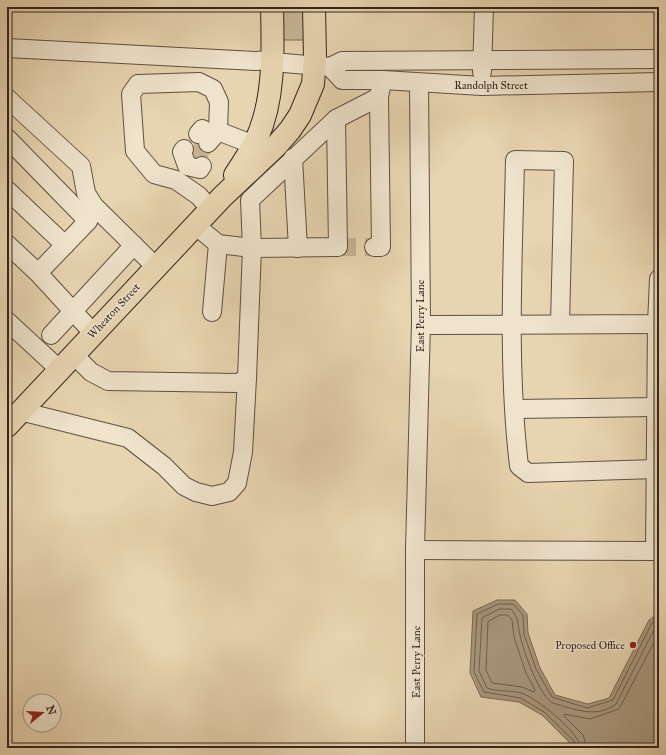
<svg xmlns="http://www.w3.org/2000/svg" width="666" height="755" viewBox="0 0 666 755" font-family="'IM FELL Great Primer',serif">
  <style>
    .green { fill: #c8b697; stroke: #7d6d5a }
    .water { fill: #a9987e; stroke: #796a57 }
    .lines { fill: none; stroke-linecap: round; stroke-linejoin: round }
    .shore { stroke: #6e5e4e; stroke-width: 1 }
    .minor-tunnel { stroke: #c3b193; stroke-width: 18; stroke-dasharray: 18 9; stroke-linecap: butt }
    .minor-casing { stroke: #5f5042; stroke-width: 20 }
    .major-casing { stroke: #32241d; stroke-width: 24 }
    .minor { stroke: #efe3cc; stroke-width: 18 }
    .major { stroke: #e7d4b0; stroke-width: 22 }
    .poi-dot { fill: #8f2418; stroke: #efe3cc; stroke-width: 1.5 }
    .labels { text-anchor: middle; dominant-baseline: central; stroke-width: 3; stroke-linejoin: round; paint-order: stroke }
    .street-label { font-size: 11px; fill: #32241d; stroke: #efe3cc }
    .poi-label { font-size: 11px; fill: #32241d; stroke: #efe3cc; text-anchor: end }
  </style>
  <rect width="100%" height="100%" fill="#e7d4b0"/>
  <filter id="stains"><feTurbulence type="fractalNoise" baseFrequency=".005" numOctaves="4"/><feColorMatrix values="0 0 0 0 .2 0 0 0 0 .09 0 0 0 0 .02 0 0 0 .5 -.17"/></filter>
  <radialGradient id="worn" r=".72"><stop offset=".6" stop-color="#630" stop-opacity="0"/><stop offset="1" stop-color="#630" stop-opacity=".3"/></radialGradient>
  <!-- green -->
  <path class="green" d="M281,7H307V40H282Z"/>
  <!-- water -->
  <path class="water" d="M497,600H515L527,614L528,633L540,668L555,695L588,704L609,698L649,620L659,613V748H572L571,744L542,715L519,702L481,697L470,673L473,611Z"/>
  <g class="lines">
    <!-- shore -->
    <g class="shore">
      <path d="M500,615H508L512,620L514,637L526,673L535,690L534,692L522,687L492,683L486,670L488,622Z"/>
      <path d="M576,748L574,741L544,712L521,698L484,692L474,672L477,614L498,604H513L523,615L524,634L536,669L552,697L587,708L613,700L652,623L659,618"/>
      <path d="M581,748C580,733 536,697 521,693C510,690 497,692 487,688L479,671L482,618L499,609H511C520,620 517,623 520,635C523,650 539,696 553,703C573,709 597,719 616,704L656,626L659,624"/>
      <path d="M587,748L583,735L565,717L564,714L590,719L619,709L659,633"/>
    </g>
    <!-- minor-tunnel -->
    <g class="minor-tunnel">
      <path d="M194,158L208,143"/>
      <path d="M338,247H374"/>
    </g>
    <!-- minor casing -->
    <g class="minor-casing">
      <g id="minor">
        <path d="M7,48L256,61L269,60L273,62L330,67L342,61L659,59"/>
        <path d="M330,67L342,80H383L482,86L659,82"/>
        <path d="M482,72L484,7"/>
        <path d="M7,98L81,166L86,193L94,206"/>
        <path d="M198,134L202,129L214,136L208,143"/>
        <path d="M7,138L88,221"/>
        <path d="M184,149L182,152L187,166L200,169L202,166"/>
        <path d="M293,158L298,248"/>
        <path d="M7,190L65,245"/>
        <path d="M210,209L199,196L176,180L154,174L135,151L131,94L138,84L199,82L213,89L219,102L218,131L254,145"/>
        <path d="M195,225L218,244L252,248L338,247L336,119"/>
        <path d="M7,244L38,273"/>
        <path d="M374,247H381L379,97L381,87"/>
        <path d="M212,312L218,244"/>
        <path d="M7,321L60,370"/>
        <path d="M421,323L424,325L657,324L659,279"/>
        <path d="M560,324L564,161L515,160C513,261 507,365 519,466L528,473L656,469"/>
        <path d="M94,334L38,273L88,221L94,206L156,267"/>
        <path d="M51,335L134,245"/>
        <path d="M74,355L91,372L108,381L238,383L247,378L252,248L250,200L336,119L379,97"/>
        <path d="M515,409L656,407"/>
        <path d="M20,411L128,438L164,466L184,486L196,492L212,496L229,492L237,483L243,452L247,378"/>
        <path d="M415,550L659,551"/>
        <path d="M655,551L657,324H659"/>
        <path d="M415,748V550L421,323L419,83"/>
      </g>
    </g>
    <!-- major casing -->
    <g class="major-casing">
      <g id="major">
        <path d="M235,175C243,163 251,151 257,138C275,98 273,50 272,7"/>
        <path d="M7,426L222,197L276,146L290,130L300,115L313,84L315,58L314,7"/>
      </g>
    </g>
    <!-- minor -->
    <use href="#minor" class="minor"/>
    <!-- major -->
    <use href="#major" class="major"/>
  </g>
  <!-- markers -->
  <circle class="poi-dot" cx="633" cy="645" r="4"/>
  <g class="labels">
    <!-- street labels -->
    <g class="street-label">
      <text x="491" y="85">Randolph Street</text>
      <text transform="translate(114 311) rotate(-47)">Wheaton Street</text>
      <text transform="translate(420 316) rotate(-90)">East Perry Lane</text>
      <text transform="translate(416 662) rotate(-90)">East Perry Lane</text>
    </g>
    <!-- poi labels -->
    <g class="poi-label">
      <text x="625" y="645">Proposed Office</text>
    </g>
  </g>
  <!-- margin -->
  <rect width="666" height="755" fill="none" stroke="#e7d4b0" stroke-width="24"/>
  <rect x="8" y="8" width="650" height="739" fill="none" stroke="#32241d" stroke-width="2"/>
  <rect x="12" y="12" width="642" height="731" fill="none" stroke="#32241d"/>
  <!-- north arrow -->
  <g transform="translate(42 713) rotate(72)"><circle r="19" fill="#efe3cc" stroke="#a39786"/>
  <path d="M0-3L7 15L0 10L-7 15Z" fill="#8f2418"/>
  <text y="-6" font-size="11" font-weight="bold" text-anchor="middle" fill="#32241d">N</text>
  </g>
  <rect width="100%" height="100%" filter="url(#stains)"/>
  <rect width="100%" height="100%" fill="url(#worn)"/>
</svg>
